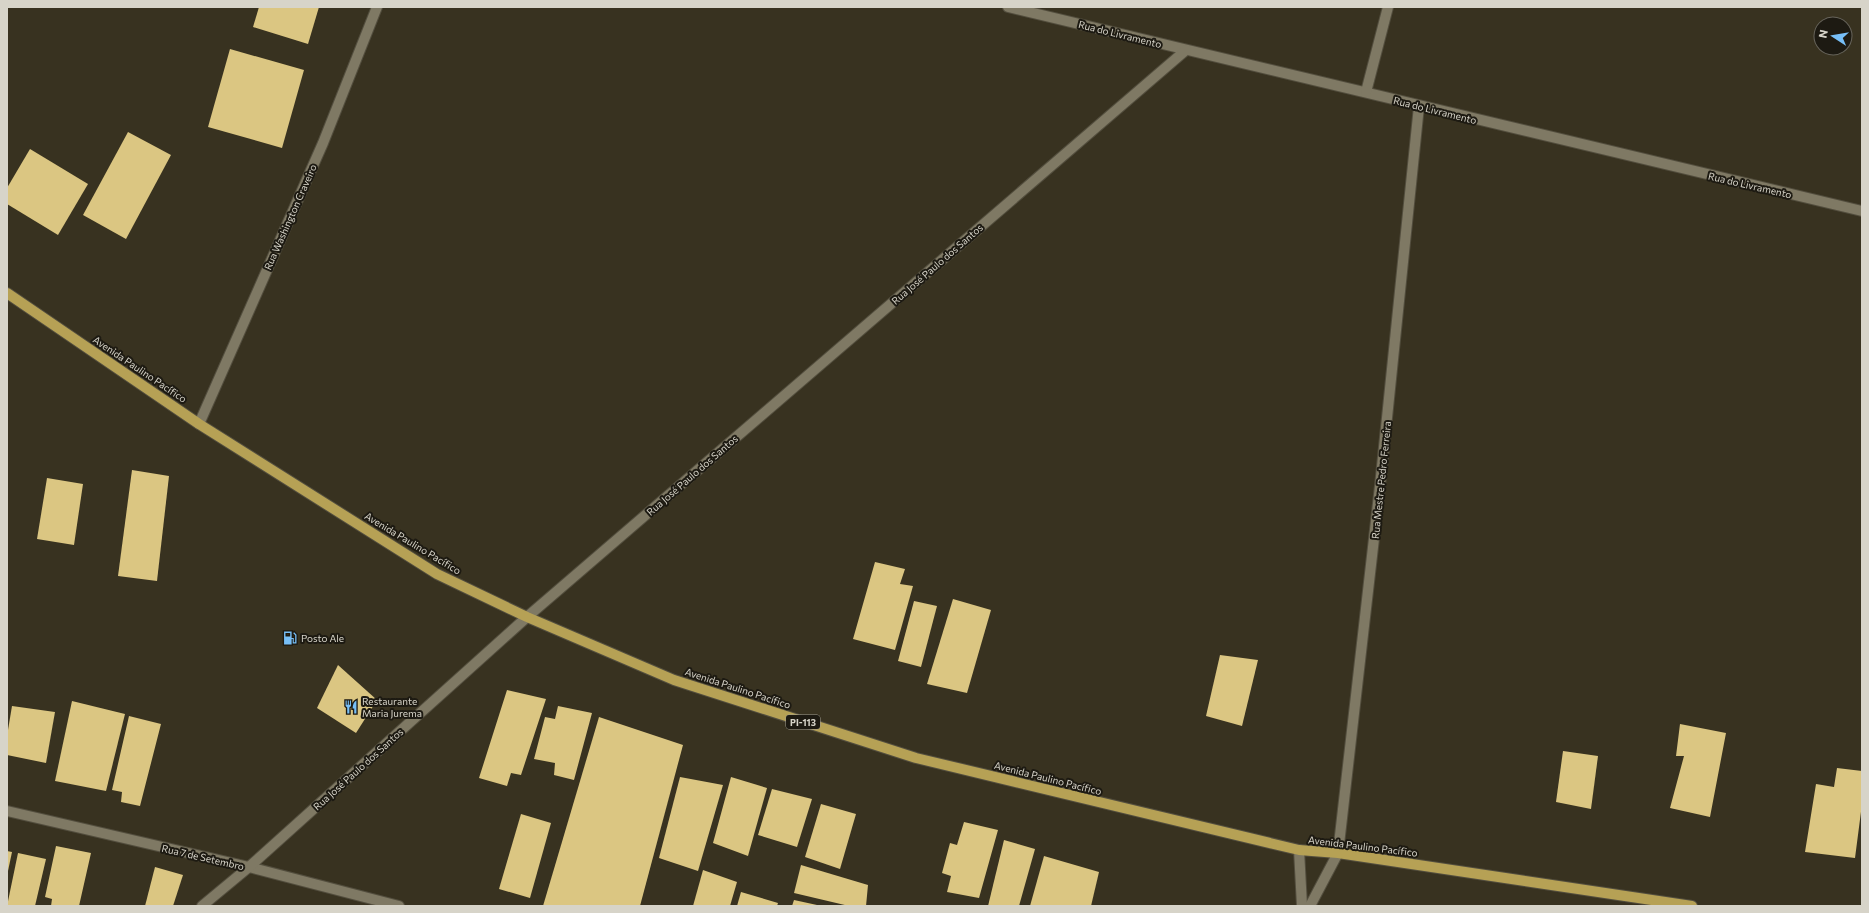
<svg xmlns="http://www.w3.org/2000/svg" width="1869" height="913" viewBox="0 0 1869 913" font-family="Commissioner,sans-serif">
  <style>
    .building { fill: #dbc682 }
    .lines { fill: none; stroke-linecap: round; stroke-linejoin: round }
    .street-casing { stroke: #534e3e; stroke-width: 12 }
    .primary-casing { stroke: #534e3e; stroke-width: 12 }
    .street { stroke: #7f7964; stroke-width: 10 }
    .primary { stroke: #b6a155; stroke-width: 10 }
    .labels { text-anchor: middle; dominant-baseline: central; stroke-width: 4; stroke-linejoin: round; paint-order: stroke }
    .shield { fill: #1d1a12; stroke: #9f9c92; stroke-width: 1 }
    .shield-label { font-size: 9px; font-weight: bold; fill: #d7d4c9 }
    .street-label { font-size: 10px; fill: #d7d4c9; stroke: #1d1a12 }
    .poi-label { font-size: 10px; fill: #d7d4c9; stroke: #1d1a12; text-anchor: start }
  </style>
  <rect width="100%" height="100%" fill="#383220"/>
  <!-- building -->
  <g class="building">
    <path d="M259,7H319L308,44L253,27Z"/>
    <path d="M230,49L304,70L282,148L208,127Z"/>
    <path d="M128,132L171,155L126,239L83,215Z"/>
    <path d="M30,149L88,184L58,235L7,204V188Z"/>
    <path d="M132,470L169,476L157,581L118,576Z"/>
    <path d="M47,478L83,484L74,545L37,539Z"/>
    <path d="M875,562L905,569L900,584L913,586L895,650L853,639Z"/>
    <path d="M953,599L991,610L967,693L927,684Z"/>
    <path d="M914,601L937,606L921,667L898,661Z"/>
    <path d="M1220,655L1258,660L1242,726L1206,716Z"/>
    <path d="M338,665L377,700L356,733L317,708Z"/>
    <path d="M507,690L546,699L521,775L511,773L507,786L479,778Z"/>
    <path d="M72,701L125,714L106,791L55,781Z"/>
    <path d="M12,706L55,712L46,763L7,755V736Z"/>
    <path d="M558,706L592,713L574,780L554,775L555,763L534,759L545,717L555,719Z"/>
    <path d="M129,716L161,724L140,806L121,802L122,792L112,790Z"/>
    <path d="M599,717L683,745L640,906H543Z"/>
    <path d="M1680,724L1726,733L1710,817L1670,808L1684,756H1676Z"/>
    <path d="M1563,751L1598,756L1591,809L1556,802Z"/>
    <path d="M1837,768L1862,771V804L1855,858L1805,852L1816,784L1834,787Z"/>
    <path d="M680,777L723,785L698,871L659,858Z"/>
    <path d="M731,777L767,788L748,856L713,843Z"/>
    <path d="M772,789L812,799L797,847L758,835Z"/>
    <path d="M821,804L856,814L840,869L805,857Z"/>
    <path d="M521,814L551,823L530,898L499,889Z"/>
    <path d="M964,822L998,830L979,898L947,892L951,876L942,873L950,843L957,845Z"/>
    <path d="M1004,840L1035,849L1019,906H988Z"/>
    <path d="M56,846L91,853L79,906H51L52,899L45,897Z"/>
    <path d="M7,851L12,852L8,871H7Z"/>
    <path d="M18,853L46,859L35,906H7Z"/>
    <path d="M1044,856L1099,872L1091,906H1030Z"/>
    <path d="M801,865L868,885L866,906H849L794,893Z"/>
    <path d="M155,867L183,875L173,906H145Z"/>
    <path d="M703,870L737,882L730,906H693Z"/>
    <path d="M741,892L778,903L777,906H737Z"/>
    <path d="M794,900L817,905V906H792Z"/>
  </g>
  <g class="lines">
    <!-- street casing -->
    <g class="street-casing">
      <g id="street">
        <path d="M1008,7L1862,211"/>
        <path d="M1366,92L1388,7"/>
        <path d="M199,424L323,143L377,7"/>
        <path d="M7,811L249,867L399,906"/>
        <path d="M1299,850L1302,906"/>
        <path d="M202,906L249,867L527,617L1186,50"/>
        <path d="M1310,906L1338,853L1380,486L1419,106"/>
      </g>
    </g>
    <!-- primary casing -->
    <g class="primary-casing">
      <path id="primary" d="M7,293L199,424L437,574L527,617L674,680L916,758L1299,850L1338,853L1692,906"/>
    </g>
    <!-- street -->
    <use href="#street" class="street"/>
    <!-- primary -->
    <use href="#primary" class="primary"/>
  </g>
  <!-- icons -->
  <defs>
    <g id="fuel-bare" transform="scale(1.08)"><path d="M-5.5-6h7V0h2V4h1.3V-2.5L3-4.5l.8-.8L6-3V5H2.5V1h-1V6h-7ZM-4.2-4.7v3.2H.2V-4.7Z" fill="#77bff7" stroke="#1d1a12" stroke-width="2.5" paint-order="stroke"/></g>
    <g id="restaurant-bare" transform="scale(1.08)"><path d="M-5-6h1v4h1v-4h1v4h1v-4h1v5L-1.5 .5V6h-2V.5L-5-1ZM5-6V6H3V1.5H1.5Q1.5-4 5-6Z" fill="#77bff7" stroke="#1d1a12" stroke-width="2.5" paint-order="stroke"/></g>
  </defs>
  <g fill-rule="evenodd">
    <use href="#fuel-bare" x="290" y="638"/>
    <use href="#restaurant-bare" x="351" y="707"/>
  </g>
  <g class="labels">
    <!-- shield labels -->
    <rect class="shield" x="786" y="715" width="34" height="14" rx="3"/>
    <g class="shield-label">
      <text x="803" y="722">PI-113</text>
    </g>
    <!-- street labels -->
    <g class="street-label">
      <text transform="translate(1120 34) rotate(14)">Rua do Livramento</text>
      <text transform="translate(1435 110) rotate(14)">Rua do Livramento</text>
      <text transform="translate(1750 185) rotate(13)">Rua do Livramento</text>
      <text transform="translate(290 217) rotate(-66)">Rua Washington Craveiro</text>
      <text transform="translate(937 264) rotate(-41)">Rua José Paulo dos Santos</text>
      <text transform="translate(140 369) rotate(34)">Avenida Paulino Pacífico</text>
      <text transform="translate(692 475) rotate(-41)">Rua José Paulo dos Santos</text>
      <text transform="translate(1381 480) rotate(-84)">Rua Mestre Pedro Ferreira</text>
      <text transform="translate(413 543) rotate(31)">Avenida Paulino Pacífico</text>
      <text transform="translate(738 688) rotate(18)">Avenida Paulino Pacífico</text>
      <text transform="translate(358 769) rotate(-42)">Rua José Paulo dos Santos</text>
      <text transform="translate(1048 778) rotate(14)">Avenida Paulino Pacífico</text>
      <text transform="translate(1363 846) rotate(7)">Avenida Paulino Pacífico</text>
      <text transform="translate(203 857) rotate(13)">Rua 7 de Setembro</text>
    </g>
    <!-- poi labels -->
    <g class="poi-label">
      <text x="301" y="638">Posto Ale</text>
      <text x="362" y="701">Restaurante<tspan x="362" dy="12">Maria Jurema</tspan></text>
    </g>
  </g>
  <!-- border -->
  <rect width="1869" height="913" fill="none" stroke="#d7d4c9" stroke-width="16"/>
  <!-- north arrow -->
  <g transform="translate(1833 36) rotate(282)"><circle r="19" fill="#1d1a12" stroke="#67645b"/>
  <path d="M0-3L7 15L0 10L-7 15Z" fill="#77bff7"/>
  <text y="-6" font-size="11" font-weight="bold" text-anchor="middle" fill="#d7d4c9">N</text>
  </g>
</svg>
